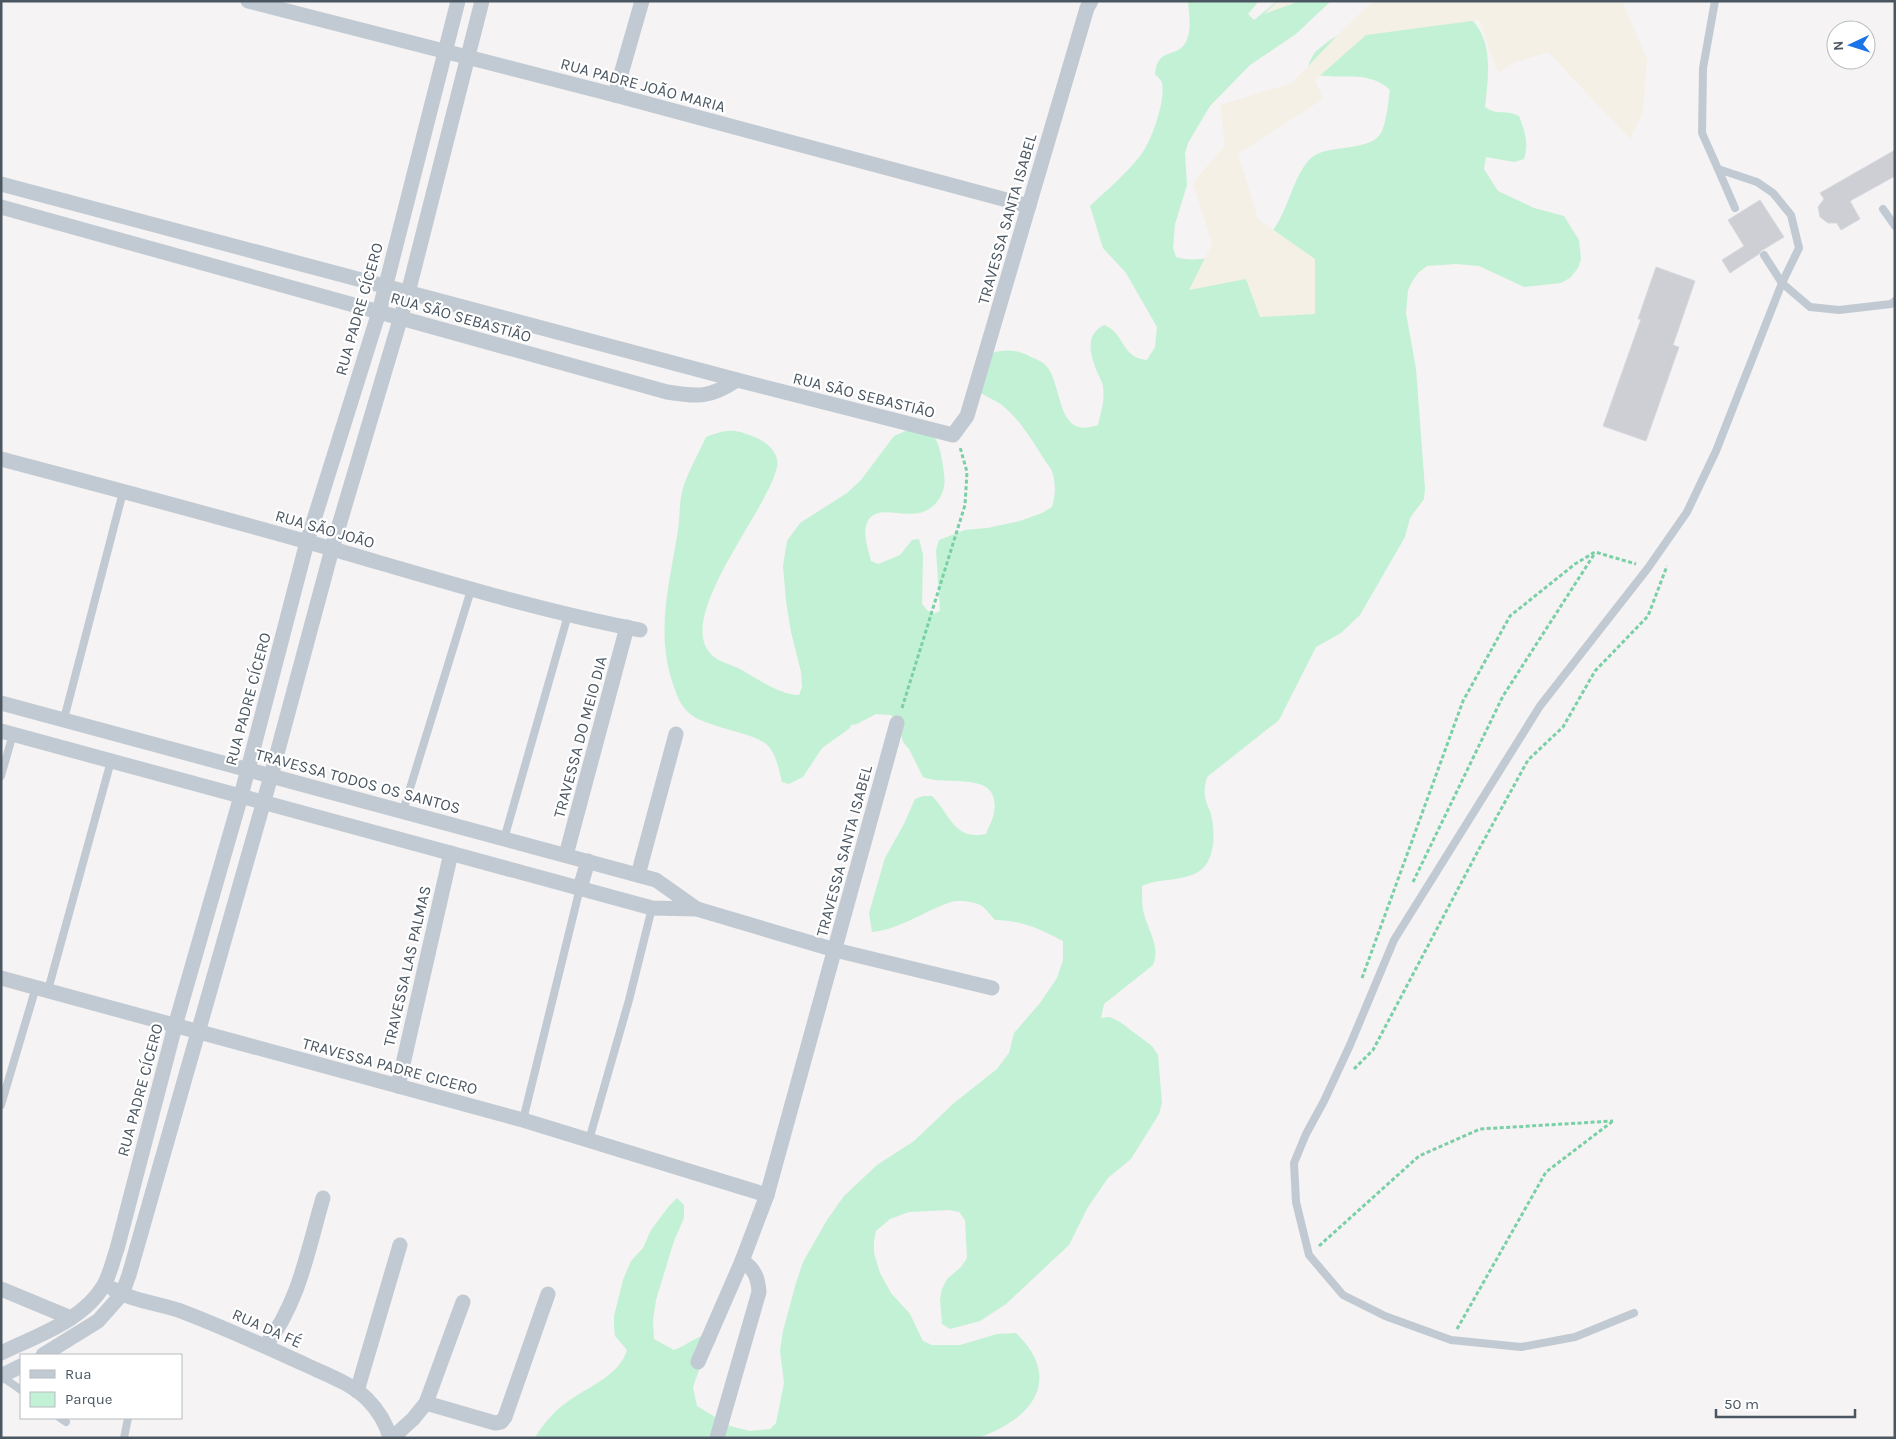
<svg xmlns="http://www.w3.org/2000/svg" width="1896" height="1439" viewBox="0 0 1896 1439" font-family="Karla,sans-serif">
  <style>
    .green { fill: #c3f1d5 }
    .sand { fill: #f5f0e5 }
    .building { fill: #cdcfd5; stroke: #d7d9de }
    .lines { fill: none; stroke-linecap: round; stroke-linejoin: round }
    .path { stroke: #7ad0a6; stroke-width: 3; stroke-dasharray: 4 2.5; stroke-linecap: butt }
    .lane { stroke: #c1cad2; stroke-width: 8 }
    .street { stroke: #c1cad2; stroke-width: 15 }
    .labels { text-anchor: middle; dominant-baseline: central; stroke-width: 4.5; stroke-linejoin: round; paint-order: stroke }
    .street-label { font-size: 16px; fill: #4a5661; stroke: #fff }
  </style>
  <rect width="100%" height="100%" fill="#f5f3f3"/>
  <!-- green -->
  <path class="green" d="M1188,1H1259L1248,14L1254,20L1277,1H1331L1296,34L1250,65L1210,106L1188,143L1185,153L1187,185L1175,224L1173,248L1176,257C1202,265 1230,252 1253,242C1259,240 1267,238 1270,234C1288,213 1291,181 1309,160C1325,142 1372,154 1382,131C1387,119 1388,103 1390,90C1367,67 1334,83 1306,72L1310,61L1315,52L1330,40L1353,27L1472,20C1494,42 1488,79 1485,107C1497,116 1505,109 1519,116C1525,132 1529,143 1524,159L1514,162L1486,157L1484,169L1498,191L1534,208L1564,216L1579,240L1581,259L1578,268L1570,278L1561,283L1524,287L1479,266L1456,264L1427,266L1419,272L1413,280L1408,290L1406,313L1416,369L1425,489L1424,499L1410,518L1405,537L1360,615L1341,633L1316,647L1279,720L1207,777C1205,784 1204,790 1205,797C1206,804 1211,811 1212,819C1215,836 1215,862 1198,872C1180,882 1159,878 1142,886C1142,894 1142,903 1143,910C1147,930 1161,945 1153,965L1104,1004L1101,1018L1110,1017L1120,1022L1152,1046L1158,1055L1162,1103L1159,1114L1131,1159L1108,1178L1088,1207L1069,1245L1006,1304L980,1321L950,1329L942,1324L940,1299L942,1289L947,1279L961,1267L967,1258L965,1220L959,1212L949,1210L909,1212L890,1219L876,1231L874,1241V1253L880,1273L891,1293L910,1314L923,1341L932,1345H960L997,1334L1016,1333C1065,1380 1030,1421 977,1438H535C544,1422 557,1408 573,1398C592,1385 620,1374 627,1350L615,1336L614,1326V1316L623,1280L631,1261L643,1248L651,1230L669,1206L677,1198L684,1205V1218L674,1241L656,1300L653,1320L654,1339L674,1350C687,1345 697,1336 710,1333L716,1341L699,1370L693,1387L697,1406L730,1426L750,1431L770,1429L776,1423L784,1383L780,1351L783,1331L796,1283L803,1262L827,1220L844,1196L877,1165L914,1141L954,1103L997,1069L1009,1053L1014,1033L1040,1003L1057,978L1063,960V941C1038,928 1024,921 995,920C991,916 986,909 982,906C974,901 959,900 951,902C924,911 901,929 872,932L869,913L885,858L904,824L915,799L923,796H932C950,814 954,841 986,834C988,828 993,820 994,812C1001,769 947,787 923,777L909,749L903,742L898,722L891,715L876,714L857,724L851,725L850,728L822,748L803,777L789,784L782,782C779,770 777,757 769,747C758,732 707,729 689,713C680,705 677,696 673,684C655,632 670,582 678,530C680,518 679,505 682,492C687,473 698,455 706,437C729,428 735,429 757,438C768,443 780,454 777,467C768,510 676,615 710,653C717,662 730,664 740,669C758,679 778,694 799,695L802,687L801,672L791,632L786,601L783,566L787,541L800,523L847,493L861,480L894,436L921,424C934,432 938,442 941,455C944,473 949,488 936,503C914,527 883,501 869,519C861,531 868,548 871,561L878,564L900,555L912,540L919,539L923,555L922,604L927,610L933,614L940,611L936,550L939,540L965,530L987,528L1020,521L1042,513L1052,507C1056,494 1056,481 1051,469C1036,448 1023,422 1003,406C995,399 984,397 976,389L988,354C1003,349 1015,349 1029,356C1036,359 1044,362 1048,368C1063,390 1057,440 1098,425C1101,412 1105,401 1103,387C1102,380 1098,375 1096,369C1089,352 1086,334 1104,325C1125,333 1121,358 1147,360L1155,347L1157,327L1126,273L1103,248L1090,206C1107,190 1125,175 1140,156C1151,143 1166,100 1162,83C1161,79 1157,77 1155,74C1158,46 1177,59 1186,42C1192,30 1189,14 1188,1Z"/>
  <!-- sand -->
  <g class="sand">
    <path d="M1278,1H1300L1264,14Z"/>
    <path d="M1373,1H1622L1647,59L1643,112L1630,139L1548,52L1511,64L1498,73L1479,20L1366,35L1315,80L1323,99L1238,154L1258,219L1315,259V314L1260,317L1246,279L1189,290L1212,244L1193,183L1225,145L1220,105L1292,83L1337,36Z"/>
  </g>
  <!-- building -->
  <g class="building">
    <path d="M1895,150V176L1850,201L1860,219L1841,230L1837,223H1828L1820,217L1818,207L1824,199L1820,193Z"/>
    <path d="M1760,200L1784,237L1761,251L1759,254L1730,273L1722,260L1744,246L1728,220Z"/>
    <path d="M1656,267L1695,281L1673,345L1679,347L1646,441L1603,426L1641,319H1638Z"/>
  </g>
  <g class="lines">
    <!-- path -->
    <g class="path">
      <path d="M902,708L965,505L967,472L960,447"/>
      <path d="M1413,882L1503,696L1595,553"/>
      <path d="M1362,978L1463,701L1510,616L1575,564L1595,552L1636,564"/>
      <path d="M1354,1069L1373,1050L1478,851L1528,760L1563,727L1595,671L1648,616L1667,566"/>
      <path d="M1319,1246L1419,1156L1480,1129L1613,1121"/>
      <path d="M1457,1329L1546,1172L1613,1121"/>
    </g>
    <!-- lane -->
    <g class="lane">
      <path d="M1718,169L1735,208"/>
      <path d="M1883,209L1895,226"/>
      <path d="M1764,255L1782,283L1810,307L1839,310L1891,304L1895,301"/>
      <path d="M64,719L123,492"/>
      <path d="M1,776L13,734"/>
      <path d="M403,811L471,590"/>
      <path d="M504,839L568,615"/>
      <path d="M48,990L111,761"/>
      <path d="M1,1105L36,987"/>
      <path d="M523,1120L580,888"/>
      <path d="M589,1140L629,1000L652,908"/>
      <path d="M1634,1313L1575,1337L1521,1347L1451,1340L1385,1316L1343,1295L1309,1255L1296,1202L1294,1163L1306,1134L1324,1101L1350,1045L1394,940L1540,706L1648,568L1687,512L1716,451L1782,283L1799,248L1791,215L1773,193L1757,182L1718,169L1702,133L1703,68L1715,1"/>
      <path d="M1,1376L21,1390"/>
      <path d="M60,1418L66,1422"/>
      <path d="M124,1438L128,1418"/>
    </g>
    <!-- street -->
    <g class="street">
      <path d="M248,1L615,95L1029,206"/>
      <path d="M615,95L642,1"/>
      <path d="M1,184L737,380L953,435L967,416L1087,8L1091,1"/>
      <path d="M1,207L667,392C698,397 710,398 737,380"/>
      <path d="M1,459C111,488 220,517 329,548C433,578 535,610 640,630"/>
      <path d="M1,703L656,880L697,909"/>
      <path d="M1,731L652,908L697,909L835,950L992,988"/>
      <path d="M566,855L627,627"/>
      <path d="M638,875L676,734"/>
      <path d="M580,888L588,861"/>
      <path d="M1,978L523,1120L767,1195"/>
      <path d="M398,1086L451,853"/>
      <path d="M1,1289L71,1318"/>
      <path d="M113,1289C133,1301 157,1303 178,1310C221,1326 262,1345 304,1364C325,1374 351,1383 367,1399C378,1410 386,1423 390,1438"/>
      <path d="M265,1346C299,1304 308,1249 323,1198"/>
      <path d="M1,1353C36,1336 83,1321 104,1285C110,1274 113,1260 117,1249L175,1026L241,796L307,542L379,312L458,1"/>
      <path d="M43,1355L98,1321L122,1294L129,1275L271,776L332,549L408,293L482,1"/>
      <path d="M698,1362L742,1261L767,1195L897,723"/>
      <path d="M1,1376L21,1366"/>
      <path d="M357,1391L400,1245"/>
      <path d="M426,1403L495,1423L501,1422L505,1417L548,1294"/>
      <path d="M392,1438L413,1419L426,1403L463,1302"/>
      <path d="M717,1438L759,1292C758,1278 755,1269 742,1261"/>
    </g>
  </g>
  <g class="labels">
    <!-- street labels -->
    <g class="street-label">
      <text transform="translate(643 85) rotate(15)">RUA PADRE JOÃO MARIA</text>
      <text transform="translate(1007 219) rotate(-74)">TRAVESSA SANTA ISABEL</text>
      <text transform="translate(359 309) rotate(-74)">RUA PADRE CÍCERO</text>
      <text transform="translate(461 317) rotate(16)">RUA SÃO SEBASTIÃO</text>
      <text transform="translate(864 395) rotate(14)">RUA SÃO SEBASTIÃO</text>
      <text transform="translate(325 529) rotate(16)">RUA SÃO JOÃO</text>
      <text transform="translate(248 699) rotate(-75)">RUA PADRE CÍCERO</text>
      <text transform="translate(580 737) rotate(-75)">TRAVESSA DO MEIO DIA</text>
      <text transform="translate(358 781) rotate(15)">TRAVESSA TODOS OS SANTOS</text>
      <text transform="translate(844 851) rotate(-75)">TRAVESSA SANTA ISABEL</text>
      <text transform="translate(407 966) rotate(-77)">TRAVESSA LAS PALMAS</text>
      <text transform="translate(390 1066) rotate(15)">TRAVESSA PADRE CICERO</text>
      <text transform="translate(140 1090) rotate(-75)">RUA PADRE CÍCERO</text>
      <text transform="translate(267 1328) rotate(24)">RUA DA FÉ</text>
    </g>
  </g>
  <!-- border -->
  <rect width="1896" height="1439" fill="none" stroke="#4a5661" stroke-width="5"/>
  <!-- legend -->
  <rect x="20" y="1354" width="162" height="65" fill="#ffffff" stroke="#b7bbc0"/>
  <rect x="30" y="1370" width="25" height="8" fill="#c1cad2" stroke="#b7bbc0"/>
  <text x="65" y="1379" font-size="15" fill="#4a5661">Rua</text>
  <rect x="30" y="1392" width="25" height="15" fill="#c3f1d5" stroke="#b7bbc0"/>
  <text x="65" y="1404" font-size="15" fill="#4a5661">Parque</text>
  <!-- north arrow -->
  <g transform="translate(1851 45) rotate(266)"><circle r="24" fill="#ffffff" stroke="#b7bbc0"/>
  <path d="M0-4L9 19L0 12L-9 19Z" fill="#1a73e8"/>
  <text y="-8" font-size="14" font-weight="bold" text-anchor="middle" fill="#4a5661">N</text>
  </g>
  <!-- scale -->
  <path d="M1716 1409v8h139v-8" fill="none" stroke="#4a5661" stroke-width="2.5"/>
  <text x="1724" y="1409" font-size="15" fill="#4a5661" stroke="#ffffff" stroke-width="4" paint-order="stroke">50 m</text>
</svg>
